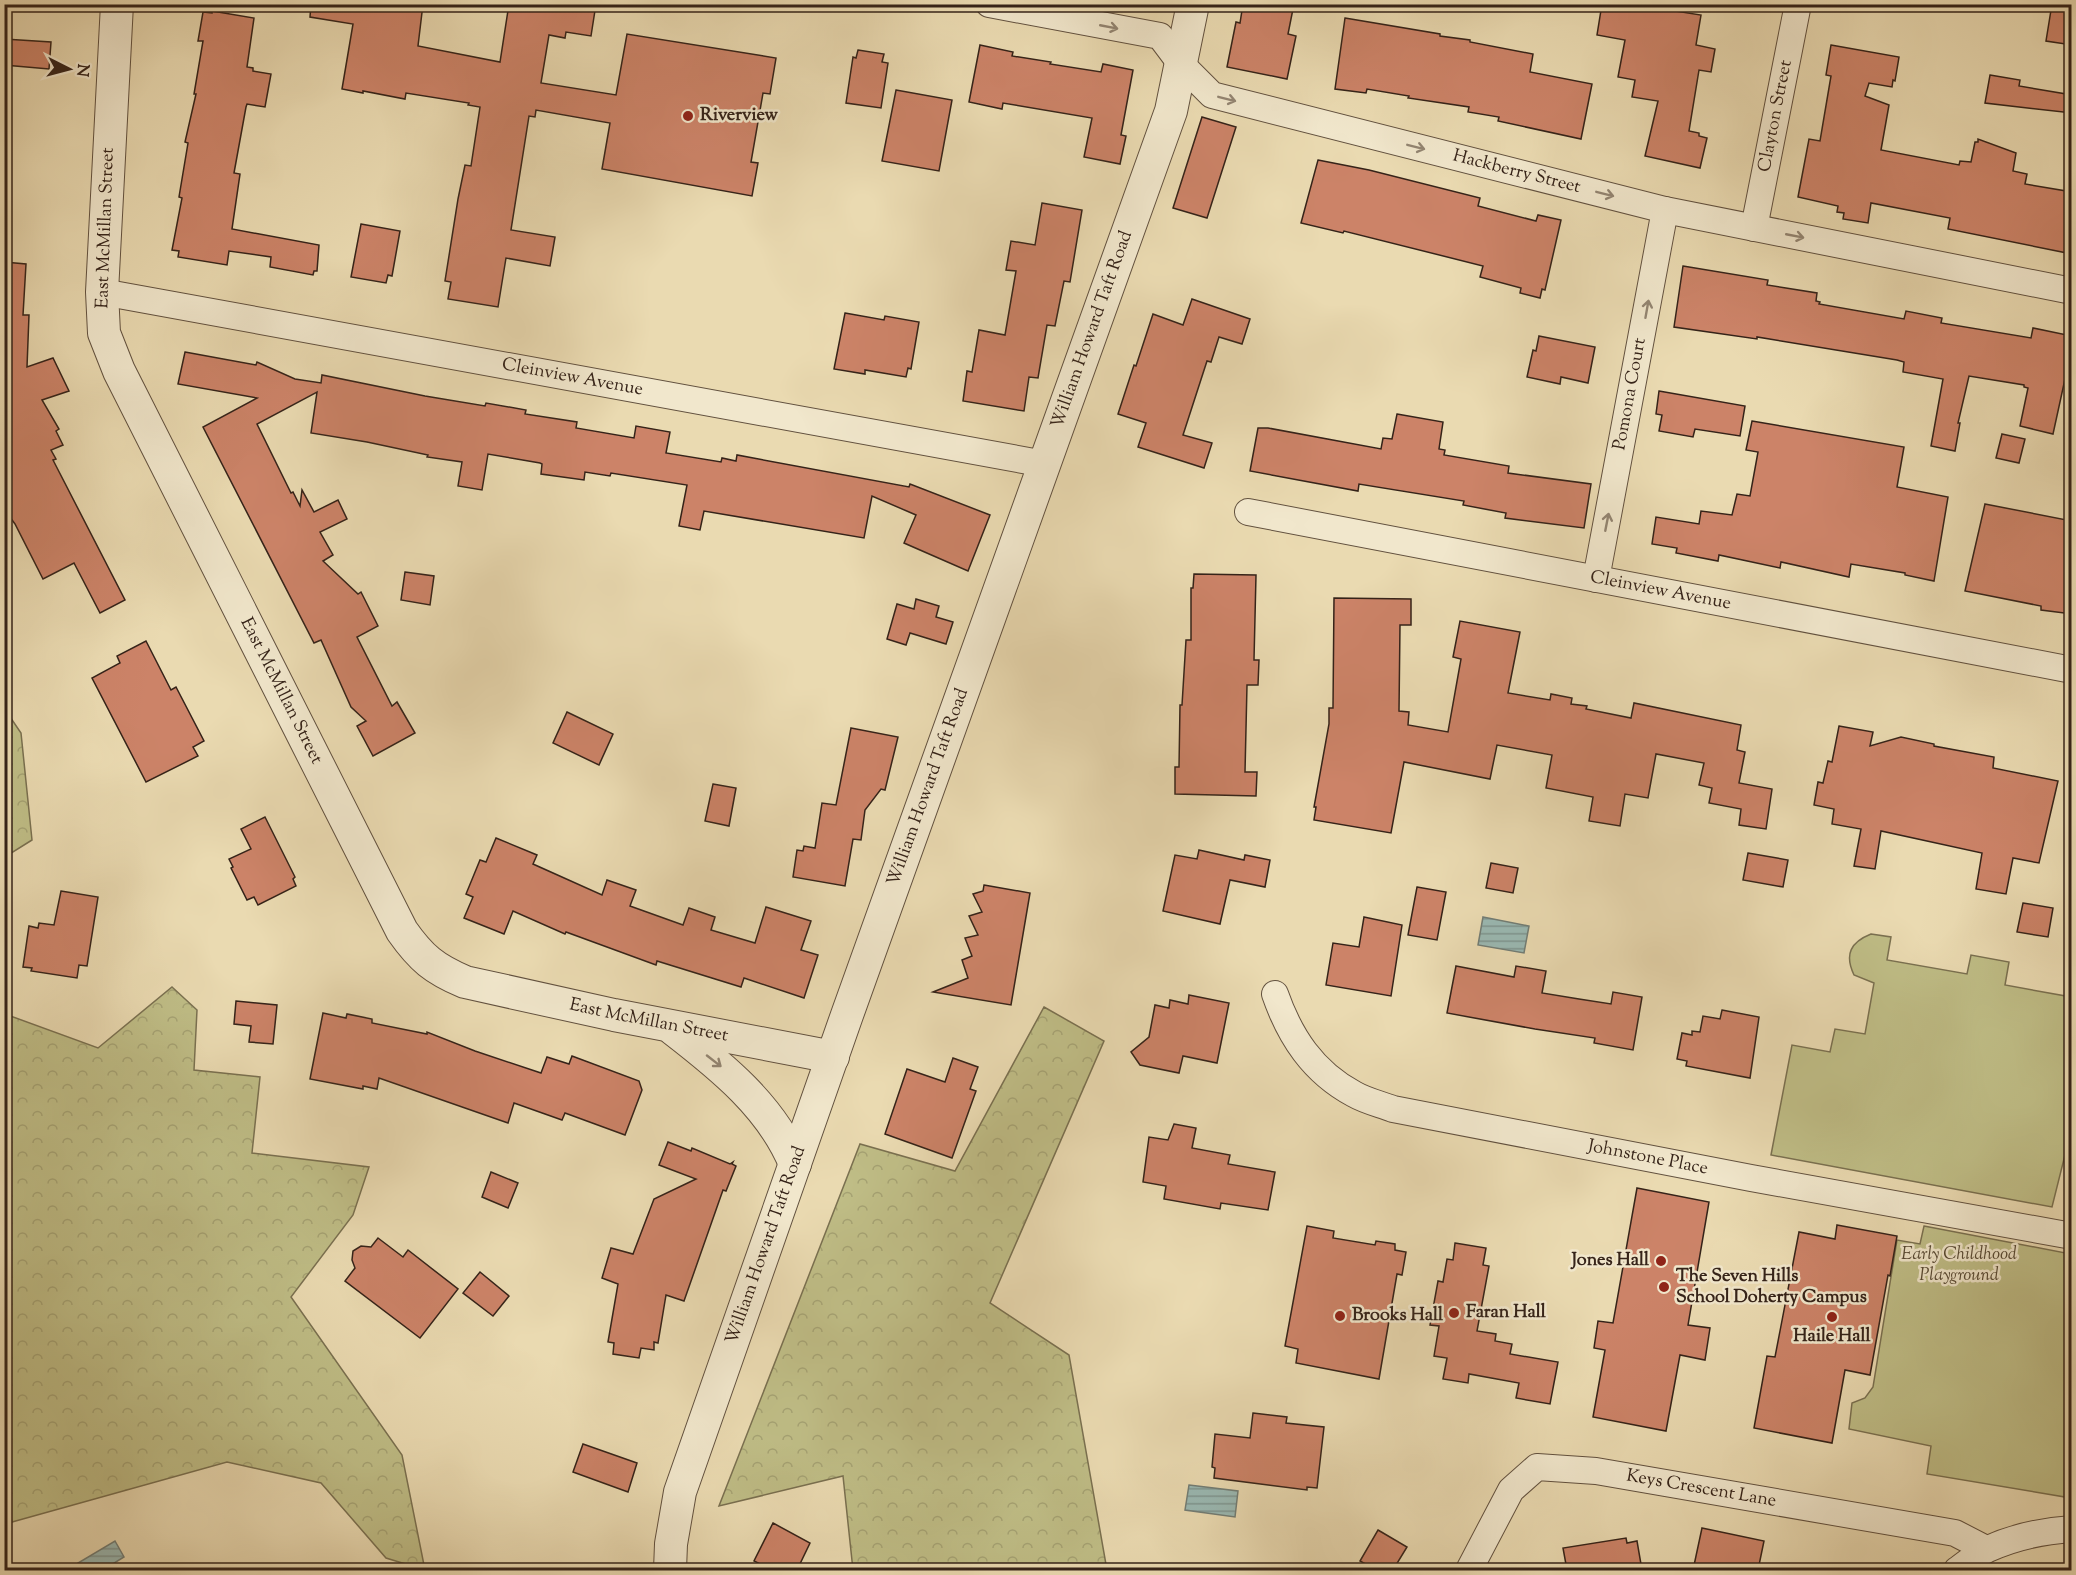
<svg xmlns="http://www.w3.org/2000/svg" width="2076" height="1575" viewBox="0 0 2076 1575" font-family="'Sorts Mill Goudy',serif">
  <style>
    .green { fill: #bfbd86; stroke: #7a7050; stroke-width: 1.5 }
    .forest { fill: url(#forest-crowns); stroke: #7a7050; stroke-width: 1.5 }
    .water { fill: url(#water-rules); stroke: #727d75; stroke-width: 1.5 }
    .building { fill: #cc8368; stroke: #352319; stroke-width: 1.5 }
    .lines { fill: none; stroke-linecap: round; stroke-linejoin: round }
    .minor-casing { stroke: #62513f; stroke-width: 28 }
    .tertiary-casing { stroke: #62513f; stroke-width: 34 }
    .minor { stroke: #f1e7cc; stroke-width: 26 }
    .tertiary { stroke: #f1e7cc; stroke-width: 32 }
    .oneway { stroke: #938572 }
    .poi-dot { fill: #8f2418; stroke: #f1e7cc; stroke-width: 2 }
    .labels { text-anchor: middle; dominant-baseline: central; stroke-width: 5; stroke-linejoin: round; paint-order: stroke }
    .poi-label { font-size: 18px; font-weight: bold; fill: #352319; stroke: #f1e7cc; text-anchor: start }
    .street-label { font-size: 18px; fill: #352319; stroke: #f1e7cc }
    .park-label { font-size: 18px; font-style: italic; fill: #584a34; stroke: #f1e7cc }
  </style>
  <defs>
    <pattern id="forest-crowns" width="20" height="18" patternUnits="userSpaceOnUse" patternTransform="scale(1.5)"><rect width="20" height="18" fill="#bfbd86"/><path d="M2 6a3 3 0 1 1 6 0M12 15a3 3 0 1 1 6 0" fill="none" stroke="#a5a273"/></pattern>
    <pattern id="water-rules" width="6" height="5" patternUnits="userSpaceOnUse" patternTransform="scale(1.5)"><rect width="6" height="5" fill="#9ab9b3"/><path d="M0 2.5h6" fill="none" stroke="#7e9691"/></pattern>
  </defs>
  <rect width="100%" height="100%" fill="#eadab1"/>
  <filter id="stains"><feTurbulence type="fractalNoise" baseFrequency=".00333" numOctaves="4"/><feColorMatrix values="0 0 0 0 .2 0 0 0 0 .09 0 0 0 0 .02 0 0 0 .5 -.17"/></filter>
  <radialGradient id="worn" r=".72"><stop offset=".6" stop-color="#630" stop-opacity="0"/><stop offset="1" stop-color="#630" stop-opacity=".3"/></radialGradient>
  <!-- green -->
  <g class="green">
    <path d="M1871,934L1891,937L1887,960L1967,974L1971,955L2009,962L2005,985L2071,997V1131L2052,1207L1771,1155L1792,1045L1830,1052L1835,1029L1865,1034L1874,983L1854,975C1844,954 1851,942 1871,934Z"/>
    <path d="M1924,1226L2071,1254V1498L1927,1474L1931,1446L1849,1429L1852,1403L1865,1398L1873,1387L1897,1240L1920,1244Z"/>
  </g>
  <!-- forest -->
  <g class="forest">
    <path d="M4,708L21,733L32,840L5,857Z"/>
    <path d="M172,987L197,1010L194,1070L260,1077L252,1153L369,1167L353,1215L291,1297L402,1455L425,1570L386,1558L321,1483L227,1462L5,1524V1014L98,1048Z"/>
    <path d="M1044,1007L1104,1041L990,1303L1069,1355L1107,1570H853L843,1476L719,1506L860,1144L955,1171Z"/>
  </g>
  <!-- water -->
  <g class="water">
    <path d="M1483,917L1529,926L1524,953L1478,945Z"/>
    <path d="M1189,1485L1238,1491L1235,1517L1185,1510Z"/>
    <path d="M115,1541L124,1557L103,1570H82L78,1563Z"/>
  </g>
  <!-- building -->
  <g class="building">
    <path d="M311,4H423L418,46L500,62L509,4H596L591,36L566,32L565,38L549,35L541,83L616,95L627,34L776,58L770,94L763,93L751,162L758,163L752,196L602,169L610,123L536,110L535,117L529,116L511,230L555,237L550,266L506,258L498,307L448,299L451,282L445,281L458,199L465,165L471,166L480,107L468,105L469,103L406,93L405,99L363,91V93L342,89L353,24L310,17Z"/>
    <path d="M1243,4H1294L1288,34L1296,36L1287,79L1227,67L1236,22L1240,23Z"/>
    <path d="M1602,4H1631L1701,15L1696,45L1715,49L1711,72L1699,70L1689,131L1699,133V136L1707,138L1700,168L1645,156L1658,101L1632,97L1635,80L1618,77L1625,40L1597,35Z"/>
    <path d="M2052,4H2072V45L2046,41Z"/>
    <path d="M212,11L254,18L247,67L253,68V71L271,74L265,107L247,104L246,107L234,173L240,174L232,229L319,245L317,271H314L313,275L270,267L271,257L229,251L227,265L178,257L179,251L172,250L182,198L179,197L188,143L185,142L196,94H194L203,41H198L203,12L212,13Z"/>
    <path d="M1345,18L1440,34V36L1470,40V42L1533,54L1530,72L1592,84L1581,139L1498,121L1499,117L1468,112L1469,107L1408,98L1409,96L1367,89L1366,93L1335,89Z"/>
    <path d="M4,39L51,42L49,69L4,65Z"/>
    <path d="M980,45L1013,52L1012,56L1051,62L1050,64L1101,72L1103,64L1133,70L1121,135L1126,136L1120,164L1084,157L1092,118L1003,103L1002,109L969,102Z"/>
    <path d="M1831,45L1899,57L1895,81L1893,80L1892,87L1869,83L1865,96L1889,105L1881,150L1959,165L1960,161L1971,162L1975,142H1978V139L2016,153L2013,171L2027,174L2025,184L2072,192V254L1948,229L1950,218L1871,203L1868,223L1843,219L1844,213L1837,212L1838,206L1798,197L1809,139L1820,141L1831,76L1826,75Z"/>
    <path d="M858,50L884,54L882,62L888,63L881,108L846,103L853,57L856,58Z"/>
    <path d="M1990,75L2020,80L2019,86L2072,95V113L1985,103Z"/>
    <path d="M896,90L952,100L939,171L882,161Z"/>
    <path d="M1202,117L1236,127L1207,218L1173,208Z"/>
    <path d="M1318,160L1369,170L1480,198L1478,206L1536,221L1538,215L1561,220L1545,290L1542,289L1540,298L1520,293L1521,288L1480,277L1483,266L1344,231L1343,233L1301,223Z"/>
    <path d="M1042,203L1082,210L1070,282L1064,281L1055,326L1047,325L1038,378L1029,377L1024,411L963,401L967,371L972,372L979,330L1005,335L1016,271L1006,270L1011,241L1035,245Z"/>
    <path d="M361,224L400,231L392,276L388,275L386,283L351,277Z"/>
    <path d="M4,262L26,264L23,315H29L27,367L53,358L69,391L42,400L59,429L56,431L63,445L51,450L56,459L53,460L125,600L100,613L74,563L43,579L15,524L4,509Z"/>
    <path d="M1683,266L1768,280L1767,285L1817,293L1816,301L1820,302L1819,304L1904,319L1906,311L1942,318L1941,323L2031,338L2033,328L2072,336V347L2053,434L2020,426L2028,388L2024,387V385L1969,376L1958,423H1960L1955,451L1931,446L1943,379L1903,372L1904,362L1897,360L1757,337V339L1674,327Z"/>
    <path d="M1192,299L1250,319L1242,344L1219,337L1211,362L1207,361L1183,435L1212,443L1204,468L1138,447L1146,423L1118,414L1134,365L1136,366L1153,314L1183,325Z"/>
    <path d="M845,313L884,320L885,316L919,322L911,369L908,368L906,377L865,370V374L834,369Z"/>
    <path d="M1539,336L1595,347L1588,383L1561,377L1560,384L1527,377L1533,350L1536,351Z"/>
    <path d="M185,352L256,365L257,362L295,379L321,383L322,375L425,396L485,406L486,403L526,410L525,414L577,422L576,428L634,438L636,426L670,432L666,453L721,462L722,458L736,461L737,455L909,487L910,484L990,515L968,571L904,543L916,515L872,496L864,538L704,511L700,530L679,526L687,485L611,473L610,476L585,472L584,480L541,474L542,464L540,463L488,454L482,490L458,486L462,462L427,457L428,455L367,442L311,433L317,392L257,424L291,493L293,492L300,506L302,490L314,512L338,500L347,519L320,532L333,555L323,561L358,594L361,592L378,626L357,637L392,706L397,702L415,733L373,756L357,726L366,721L351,707L321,640L314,643L203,427L257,398L178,384Z"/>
    <path d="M1659,391L1745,406L1740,436L1695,429L1693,437L1659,431L1662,415L1656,414Z"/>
    <path d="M1397,414L1443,422L1439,449L1445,450L1444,455L1509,466L1508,473L1591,484L1584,528L1505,518L1506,513L1463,505L1464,501L1359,484L1358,491L1250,471L1258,428H1268L1381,449L1383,438L1392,439Z"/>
    <path d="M1752,421L1904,447L1897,487L1948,497L1934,581L1905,575V573L1851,564L1849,577L1781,562L1780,568L1719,555L1718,561L1676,553L1677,548L1652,544L1656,517L1699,524L1701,511L1732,515L1737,494L1750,496L1758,452L1746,450Z"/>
    <path d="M2002,434L2025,439L2019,463L1996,458Z"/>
    <path d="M1985,504L2072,521V614L2041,610V606L1965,591Z"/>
    <path d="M405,572L434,576L430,605L401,600Z"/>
    <path d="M1194,574L1256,575L1254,660H1259L1258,685H1247L1245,772H1257L1256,796L1175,794V767H1179L1180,705H1182L1186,640H1191V588H1193Z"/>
    <path d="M1334,598L1411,599V625H1400L1399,711L1409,712L1408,725L1448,732L1461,659L1453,657L1460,621L1520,632L1508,693L1550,700L1551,694L1572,698L1571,704L1587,706L1586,709L1631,718L1634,703L1741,725L1737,750L1745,752L1739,783L1772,789L1766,829L1739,825L1741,809L1709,803L1712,788L1699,785L1704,763L1656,754L1648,798L1625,794L1620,826L1589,821L1593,797L1546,788L1552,755L1497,745L1490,779L1404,762L1391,833L1314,820L1316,807H1314L1329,724V708H1333Z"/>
    <path d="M916,599L939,606L936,617L953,622L946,644L910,633L906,645L887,639L897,604L914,609Z"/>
    <path d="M146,641L171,690L176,687L204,741L193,747L198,756L146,782L92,678L120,663L117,656Z"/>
    <path d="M567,712L613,734L599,765L553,743Z"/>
    <path d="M1839,726L1873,732L1870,746L1901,737L1934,744V746L1994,757L1993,768L2058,781L2039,863L2013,858L2006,894L1976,889L1982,853L1881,831L1875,869L1854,866L1861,829L1832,824L1834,809L1814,805L1818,782L1823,783L1828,761L1832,762Z"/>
    <path d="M851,728L898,737L885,790L881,789L865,810L861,840L853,839L845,886L793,877L797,850L803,851L804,846L815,848L822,803L836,805Z"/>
    <path d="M713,784L736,788L729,826L705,821Z"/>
    <path d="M265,817L295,877L293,879L296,886L258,905L254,897L247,900L231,868L233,867L229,859L251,849L241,829Z"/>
    <path d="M496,838L537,855L533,864L602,895L607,880L636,890L630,906L683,925L689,908L715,917L711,930L755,943L766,907L811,921L801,950L818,955L804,998L744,978L741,987L657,961L656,965L566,932L565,934L513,911L504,934L464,918L473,897L466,894L480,860L486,862Z"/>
    <path d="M1199,850L1244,860L1245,855L1270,860L1265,887L1230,880L1220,924L1163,911L1175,855L1197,859Z"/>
    <path d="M1748,853L1788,860L1783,887L1743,880Z"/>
    <path d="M1491,863L1518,868L1513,893L1486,888Z"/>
    <path d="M984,885L1030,893L1011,1005L933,992L968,978L962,960L972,956L965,938L978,935L969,916L982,912L973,894L983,891Z"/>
    <path d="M1417,887L1446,892L1437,940L1408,935Z"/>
    <path d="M61,891L98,897L87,966L79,965L77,978L31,971L32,968L23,967L29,926L38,928L39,923L54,925Z"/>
    <path d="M2023,903L2053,908L2048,937L2017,932Z"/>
    <path d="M1364,917L1402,925L1391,996L1326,985L1333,943L1359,947Z"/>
    <path d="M1456,966L1514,977L1516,966L1546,971L1542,993L1579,999L1611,1004L1613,992L1642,997L1633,1050L1594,1043L1595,1038L1535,1029L1447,1013Z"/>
    <path d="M1189,995L1229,1003L1217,1063L1183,1056L1179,1073L1140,1065L1131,1052L1149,1037L1155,1005L1169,1008L1170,1000L1188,1004Z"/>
    <path d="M236,1001L277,1005L273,1044L249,1042L251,1026L234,1024Z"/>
    <path d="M1722,1010L1759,1017L1750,1078L1686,1066L1687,1061L1677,1059L1682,1033L1692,1035V1031L1700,1032L1703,1016L1720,1019Z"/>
    <path d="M323,1013L346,1018L347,1014L372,1019V1023L427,1034V1032L475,1051L541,1073L547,1057L569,1064L572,1056L639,1081L642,1090L625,1135L565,1113L562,1120L514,1103L508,1123L379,1078L377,1089L363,1086V1089L310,1079Z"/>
    <path d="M953,1058L978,1067L970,1089L976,1091L952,1158L885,1134L907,1069L945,1082Z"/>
    <path d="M1174,1124L1196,1128L1192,1148L1230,1155L1228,1164L1275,1172L1268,1210L1221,1203L1220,1209L1164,1199L1166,1186L1143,1182L1149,1137L1168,1140Z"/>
    <path d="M668,1142L691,1151L692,1148L730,1164L733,1162L732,1164L736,1166L726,1191L723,1190L684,1301L666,1295L658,1343L654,1342V1350L641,1348L639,1358L613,1354L614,1343L608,1342L618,1284L602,1278L611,1248L633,1254L654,1199L696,1179L659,1165Z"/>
    <path d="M491,1172L518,1183L508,1208L482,1197Z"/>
    <path d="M1637,1188L1709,1202L1688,1325L1710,1328L1705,1360L1680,1355L1666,1431L1593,1417L1605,1350L1594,1348L1598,1321L1613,1323Z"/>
    <path d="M1837,1225L1897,1236L1890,1276L1888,1275L1870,1375L1845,1370L1832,1443L1754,1428L1767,1356L1775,1357L1799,1232L1835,1239Z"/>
    <path d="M1307,1226L1334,1231L1333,1238L1375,1245L1376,1241L1395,1244V1250L1406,1252L1402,1275L1397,1274L1379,1379L1296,1363L1298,1349L1285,1346Z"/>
    <path d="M378,1238L403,1257L408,1250L458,1289L420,1338L345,1281L355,1268L352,1260L353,1251L361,1246L371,1247Z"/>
    <path d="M1455,1243L1486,1248L1483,1265L1489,1266L1477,1331L1496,1334L1495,1341L1512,1344L1510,1354L1558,1362L1550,1404L1516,1398L1519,1383L1469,1374L1468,1383L1443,1379L1447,1358L1434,1356L1439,1326L1430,1325L1438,1281L1443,1282L1447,1259L1453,1260Z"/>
    <path d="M480,1272L509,1296L493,1316L463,1293Z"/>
    <path d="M1253,1413L1287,1417L1286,1423L1324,1427L1317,1488L1307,1487V1490L1214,1478L1215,1468L1212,1467L1215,1434L1250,1438Z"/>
    <path d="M583,1444L637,1463L628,1492L573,1472Z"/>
    <path d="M773,1523L810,1543L797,1570H773L754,1561Z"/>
    <path d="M1702,1528L1764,1541L1758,1570H1693Z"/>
    <path d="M1378,1530L1407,1547L1393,1570H1376L1360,1561Z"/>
    <path d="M1626,1538L1627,1543L1637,1541L1642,1570H1567L1563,1548Z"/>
  </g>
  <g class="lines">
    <!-- minor casing -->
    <g class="minor-casing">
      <g id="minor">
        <path id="s1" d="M989,4L1160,36L1181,64L1212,95L1665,210L2072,291"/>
        <path id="s2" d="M1754,228L1798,4"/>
        <path id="s3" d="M102,292L1045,464"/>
        <path id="s4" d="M1248,512L2072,670"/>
        <path id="s5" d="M1596,579L1665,210"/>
        <path id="s6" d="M1275,994C1290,1037 1313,1072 1354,1094C1366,1101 1380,1104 1393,1109L1751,1178L2072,1236"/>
        <path id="s7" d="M1469,1570L1511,1490L1537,1467L1596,1471L1955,1533L1986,1549"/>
        <path d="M1957,1570C1967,1563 1977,1554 1988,1549C2014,1537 2043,1531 2072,1529"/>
      </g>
    </g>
    <!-- tertiary casing -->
    <g class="tertiary-casing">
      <g id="tertiary">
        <path id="s8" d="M117,4L102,292L104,333L119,371L402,931C421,958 434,969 465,982L614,1015L833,1057"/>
        <path d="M673,1029C721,1066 772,1107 795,1164"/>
        <path id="s9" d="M670,1570L671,1544L680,1492L847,1015L1171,111L1193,4"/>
      </g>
    </g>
    <!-- minor -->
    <use href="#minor" class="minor"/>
    <!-- tertiary -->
    <use href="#tertiary" class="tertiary"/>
  </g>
  <!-- one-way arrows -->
  <defs><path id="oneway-shaft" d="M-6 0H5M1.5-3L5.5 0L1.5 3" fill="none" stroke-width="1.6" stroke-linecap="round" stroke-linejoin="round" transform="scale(1.5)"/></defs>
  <g class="oneway">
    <use href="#oneway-shaft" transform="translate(1109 27) rotate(11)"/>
    <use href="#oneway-shaft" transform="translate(1227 99) rotate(14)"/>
    <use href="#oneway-shaft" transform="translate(1416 147) rotate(14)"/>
    <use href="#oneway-shaft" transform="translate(1605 194) rotate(14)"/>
    <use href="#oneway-shaft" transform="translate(1795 236) rotate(11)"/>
    <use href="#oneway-shaft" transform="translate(1647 309) rotate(-80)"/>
    <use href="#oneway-shaft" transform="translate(1607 522) rotate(-79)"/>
    <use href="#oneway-shaft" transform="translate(714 1061) rotate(38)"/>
  </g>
  <!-- markers -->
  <g class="poi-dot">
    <circle cx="688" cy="116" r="6"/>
    <circle cx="1661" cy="1261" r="6"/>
    <circle cx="1664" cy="1287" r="6"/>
    <circle cx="1454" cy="1313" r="6"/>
    <circle cx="1340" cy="1316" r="6"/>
    <circle cx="1832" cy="1317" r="6"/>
  </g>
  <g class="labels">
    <!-- poi labels -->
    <g class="poi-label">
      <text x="700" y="116">Riverview</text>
      <text x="1649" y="1261" text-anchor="end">Jones Hall</text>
      <text x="1676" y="1277">The Seven Hills<tspan x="1676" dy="21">School Doherty Campus</tspan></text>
      <text x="1466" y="1313">Faran Hall</text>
      <text x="1352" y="1316">Brooks Hall</text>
      <text x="1832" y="1337" text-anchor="middle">Haile Hall</text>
    </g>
    <!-- street labels -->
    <g class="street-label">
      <text stroke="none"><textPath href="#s2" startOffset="114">Clayton Street</textPath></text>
      <text stroke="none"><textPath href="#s1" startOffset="567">Hackberry Street</textPath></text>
      <text transform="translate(106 228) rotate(-88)">East McMillan Street</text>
      <text stroke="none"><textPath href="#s9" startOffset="1312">William Howard Taft Road</textPath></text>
      <text stroke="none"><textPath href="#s3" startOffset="478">Cleinview Avenue</textPath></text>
      <text stroke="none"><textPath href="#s5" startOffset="188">Pomona Court</textPath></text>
      <text stroke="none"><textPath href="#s4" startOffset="420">Cleinview Avenue</textPath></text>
      <text stroke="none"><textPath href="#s8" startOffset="729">East McMillan Street</textPath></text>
      <text stroke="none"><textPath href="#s9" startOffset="826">William Howard Taft Road</textPath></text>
      <text stroke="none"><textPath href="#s8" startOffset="1268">East McMillan Street</textPath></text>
      <text stroke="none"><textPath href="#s6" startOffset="432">Johnstone Place</textPath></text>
      <text stroke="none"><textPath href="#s9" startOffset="340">William Howard Taft Road</textPath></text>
      <text stroke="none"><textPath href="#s7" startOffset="291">Keys Crescent Lane</textPath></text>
    </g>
    <!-- park labels -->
    <g class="park-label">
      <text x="1959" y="1255">Early Childhood<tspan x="1959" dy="21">Playground</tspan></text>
    </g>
  </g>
  <!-- margin -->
  <rect width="2076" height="1575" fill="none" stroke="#eadab1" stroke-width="24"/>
  <rect x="6" y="6" width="2064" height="1563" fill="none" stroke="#352319" stroke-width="3"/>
  <rect x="12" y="12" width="2052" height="1551" fill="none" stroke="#352319" stroke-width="1.5"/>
  <!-- north arrow -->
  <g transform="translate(69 69) rotate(96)" stroke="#f1e7cc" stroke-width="4.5" paint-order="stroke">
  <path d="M0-4.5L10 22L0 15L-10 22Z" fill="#352319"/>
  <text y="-9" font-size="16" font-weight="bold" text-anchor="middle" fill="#352319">N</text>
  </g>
  <rect width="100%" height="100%" filter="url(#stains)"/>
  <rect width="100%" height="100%" fill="url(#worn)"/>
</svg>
